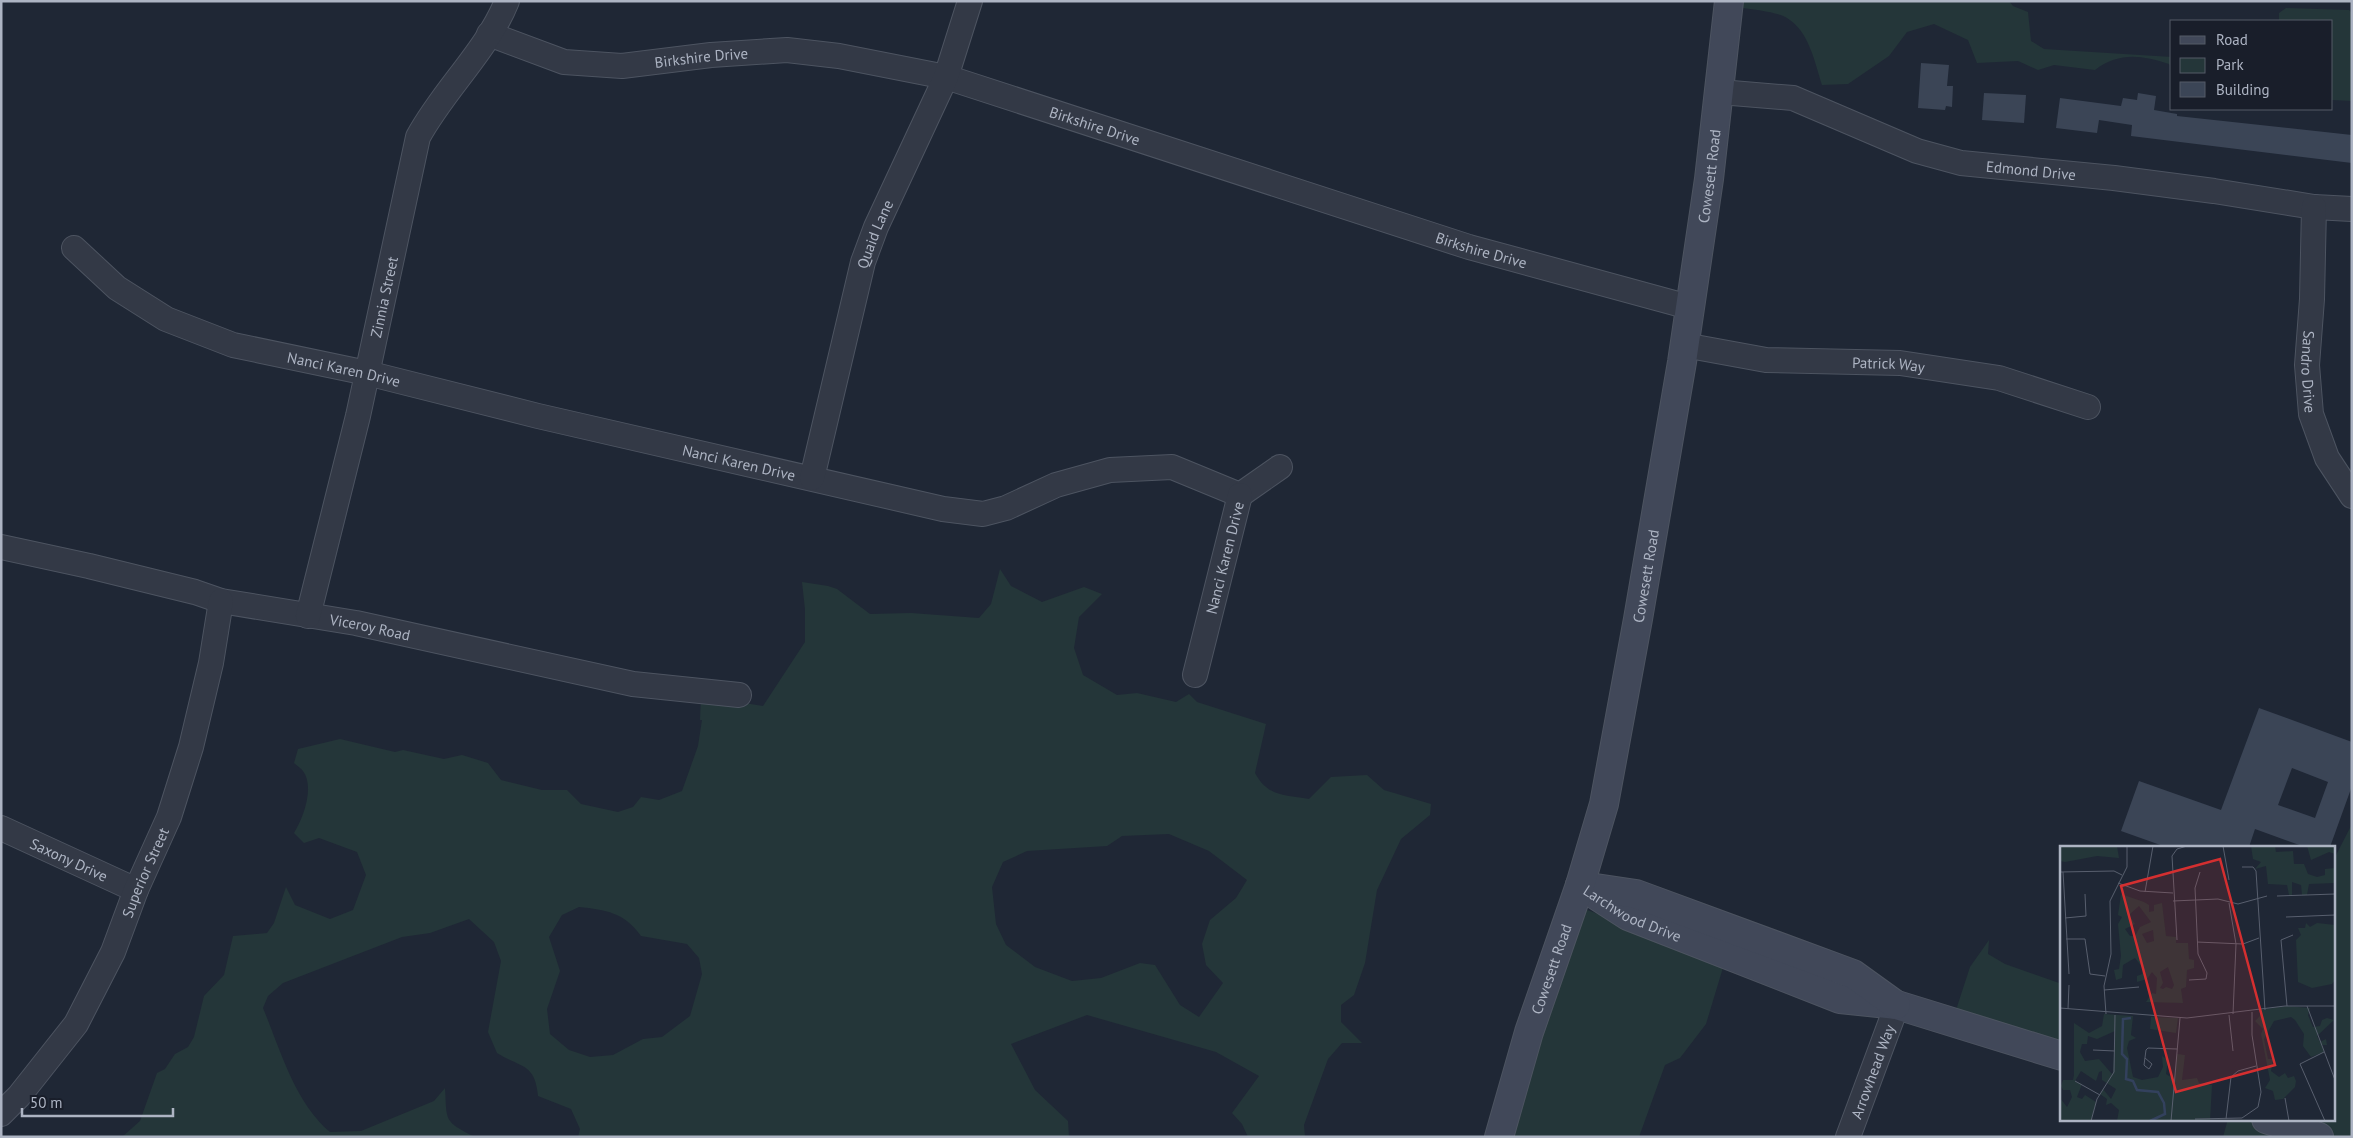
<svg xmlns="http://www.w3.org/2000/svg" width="2353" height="1138" viewBox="0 0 2353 1138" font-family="'PT Sans',sans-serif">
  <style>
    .green { fill: #243639; fill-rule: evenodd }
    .building { fill: #3b4556; fill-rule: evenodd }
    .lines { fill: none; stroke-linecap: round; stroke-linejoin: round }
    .street-casing { stroke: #4d5461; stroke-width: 26 }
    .secondary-casing { stroke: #4d5461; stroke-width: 30 }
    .street { stroke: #333946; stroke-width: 24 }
    .secondary { stroke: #414859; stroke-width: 28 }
    .labels { text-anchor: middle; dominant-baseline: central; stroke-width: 5; stroke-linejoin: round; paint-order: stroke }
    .street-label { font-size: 15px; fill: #adb4c3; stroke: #191e2a }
    .inset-river { fill: none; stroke: #33415d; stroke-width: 2.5 }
    .inset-road { fill: none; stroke: #585f6e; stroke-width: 1 }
    .view { fill: #d42f30; fill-opacity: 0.15; stroke: #d42f30; stroke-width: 2.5 }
    .inset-edge { fill: none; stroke: #adb4c3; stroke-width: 2.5 }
  </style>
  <rect width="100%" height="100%" fill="#1f2735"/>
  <!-- green -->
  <g class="green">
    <path d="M1727,1H2009L2013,6L2028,12L2031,41L2044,49L2172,57V69L2169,64C2141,55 2119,52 2095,70L2054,65L2038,70L2018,61L1977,63L1968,40L1934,24L1907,32L1889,56L1848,84L1822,85C1815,63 1809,31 1787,18C1777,11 1740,8 1727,6Z"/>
    <path d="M2286,8L2349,10L2352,13V101L2332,100V21H2279V13Z"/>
    <path d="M1000,569L1011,586L1042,602L1084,587L1102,594L1079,617L1074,648L1083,675L1117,695L1137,693L1176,702L1189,694L1197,702L1266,724L1255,773C1268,797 1285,795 1309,799L1331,777L1367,775L1384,790L1431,804L1430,815L1401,839L1377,890L1365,963L1354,995L1341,1005V1022L1362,1043H1342L1328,1059L1304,1125L1305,1137H1248L1242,1124L1232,1113L1259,1076L1216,1052L1087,1015L1011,1044L1035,1090L1068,1121L1069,1137H578L580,1129L571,1109L538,1096C535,1063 521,1068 497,1053L488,1032L501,961L494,942L469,919L430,933L402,937L283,983L268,996L263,1008C280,1049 295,1103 330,1132L361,1131L434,1101L445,1088C447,1121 443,1121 475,1137H122L140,1121L157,1073L165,1069L175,1054L188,1047L194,1037L204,996L224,975L233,936L267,933L274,923L286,887L295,905L330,919L353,910L366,875L357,852L319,838L304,843L294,833C303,819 315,787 303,771C301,768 297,766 294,763L298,749L340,739L395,752L403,750L444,759L462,755L488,763L501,780L542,790H567L581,804L618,812L633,807L641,797L659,800L682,791L698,746L702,720H700L701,696L763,706L805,642V609L802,582L828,586L837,589L870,614L911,613L979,618L991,604ZM1169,834L1209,851L1247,880L1236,898L1210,920L1202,944L1206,965L1223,983L1199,1017L1180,1005L1155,965L1140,963L1101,978L1072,981L1035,967L1006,945L996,924L992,887L1003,862L1027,851L1107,846L1122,836ZM579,907C606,910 624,912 641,936L687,944L699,958L702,974L690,1016L662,1037L643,1039L613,1055L590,1057L569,1050L550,1034L547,1009L560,971L549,937L562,915Z"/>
    <path d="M2352,824V1137H2223L2228,1119H2334V859Z"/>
    <path d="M1573,905L1723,958L1725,961L1706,1024L1680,1058L1665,1065L1639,1137H1496Z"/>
    <path d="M1989,940L1988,954L2005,964L2062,984V1060L1955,1013L1970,967Z"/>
  </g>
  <!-- building -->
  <g class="building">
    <path d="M1921,63L1949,65L1947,86H1953L1952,107L1946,106L1945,110L1918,108Z"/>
    <path d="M1984,93L2026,95L2024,123L1982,120Z"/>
    <path d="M2138,93L2156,96L2154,110L2177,114V116L2352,135V163L2131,136L2132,125L2099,120L2097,133L2056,128L2060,98L2121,106L2123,98L2137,100Z"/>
    <path d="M2259,708L2352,742V786L2330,847H2305L2255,829L2249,847H2166L2121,831L2139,781L2221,810ZM2292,768L2328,782L2315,818L2278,805Z"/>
  </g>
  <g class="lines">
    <!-- street casing -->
    <g class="street-casing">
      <g id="street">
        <path id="s1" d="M489,34L564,62L622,66L711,55L787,50L839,56L946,77L1469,247L1689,307"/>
        <path id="s2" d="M1720,92L1793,98L1917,151L1961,163L2114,178L2214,191L2314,207L2352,209"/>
        <path id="s3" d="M2314,207L2312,299L2307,365L2311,414L2327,458L2352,496"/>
        <path id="s4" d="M74,248L117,288L166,319L233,345L367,373L538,416L943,509L983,514L1006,508L1056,485L1110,470L1172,467L1240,495"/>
        <path id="s5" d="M1684,345L1766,360L1900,363L1999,378L2088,407"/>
        <path id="s6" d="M812,478L863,262L876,227L946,77L970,1"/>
        <path d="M1240,495L1280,467"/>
        <path id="s7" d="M1,547L89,566L195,592L221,601L356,623L633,684L739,695"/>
        <path id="s8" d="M308,616L358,416L418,137C444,89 487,51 507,1"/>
        <path id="s9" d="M1195,675L1240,495"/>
        <path id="s10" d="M1,828L136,890"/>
        <path id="s11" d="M1,1114L19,1096L76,1024L113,952L136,890L169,817L191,747L211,663L221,601"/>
        <path id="s12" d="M1848,1137L1897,1005"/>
      </g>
    </g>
    <!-- secondary casing -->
    <g class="secondary-casing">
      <g id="secondary">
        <path id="s13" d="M1580,885L1628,916L1840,999L1897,1005L2062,1056"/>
        <path d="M1589,887L1636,894L1853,974L1896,1005"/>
        <path d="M2266,1119L2319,1137"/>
        <path id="s14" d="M1499,1137L1529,1032L1580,885L1604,804L1638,619L1682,362L1709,179L1729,1"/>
      </g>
    </g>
    <!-- street -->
    <use href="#street" class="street"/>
    <!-- secondary -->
    <use href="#secondary" class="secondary"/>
  </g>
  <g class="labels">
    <!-- street labels -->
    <g class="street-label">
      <text stroke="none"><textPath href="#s1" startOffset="218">Birkshire Drive</textPath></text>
      <text stroke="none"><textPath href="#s1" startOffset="622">Birkshire Drive</textPath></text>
      <text stroke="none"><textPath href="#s2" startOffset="324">Edmond Drive</textPath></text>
      <text stroke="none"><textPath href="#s14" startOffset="986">Cowesett Road</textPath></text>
      <text stroke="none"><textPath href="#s6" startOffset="252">Quaid Lane</textPath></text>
      <text stroke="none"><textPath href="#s1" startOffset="1028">Birkshire Drive</textPath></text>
      <text stroke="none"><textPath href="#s8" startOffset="328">Zinnia Street</textPath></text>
      <text stroke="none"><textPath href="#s5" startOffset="206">Patrick Way</textPath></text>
      <text stroke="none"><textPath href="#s4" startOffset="302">Nanci Karen Drive</textPath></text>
      <text stroke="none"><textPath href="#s3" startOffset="165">Sandro Drive</textPath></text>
      <text stroke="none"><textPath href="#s4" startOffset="708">Nanci Karen Drive</textPath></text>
      <text stroke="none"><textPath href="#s9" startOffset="121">Nanci Karen Drive</textPath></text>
      <text stroke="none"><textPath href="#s14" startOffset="581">Cowesett Road</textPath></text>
      <text stroke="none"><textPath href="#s7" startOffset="378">Viceroy Road</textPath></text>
      <text stroke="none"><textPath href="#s10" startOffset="75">Saxony Drive</textPath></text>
      <text stroke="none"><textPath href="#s11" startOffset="284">Superior Street</textPath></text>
      <text stroke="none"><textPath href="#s13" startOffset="60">Larchwood Drive</textPath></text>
      <text stroke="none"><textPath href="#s14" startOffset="176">Cowesett Road</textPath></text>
      <text stroke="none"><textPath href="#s12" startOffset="70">Arrowhead Way</textPath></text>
    </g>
  </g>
  <!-- overview -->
  <g transform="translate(2060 846)">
    <rect width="275" height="275" fill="#1f2735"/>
    <path d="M0,0H57L59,12L37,10L5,16L0,15ZM191,0H215L216,6L233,5L234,18H244L248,28L257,31L265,29V23L275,22V37L249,38L247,49H242L241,39L232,36V50L229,49L227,39L208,38L206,20L195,23L201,16L193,13ZM247,0H275V8L269,6L251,14ZM61,48L84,56L89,59V66L94,65V59L102,57L106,90L116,91V97H128L129,113L134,114V122L127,124L126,141L121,143L123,157L86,156L92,147L96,148L97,132L92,126L87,133L77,136V130L82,128L83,122L75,112L63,119L62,132L56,134L54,124L59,123L61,110L58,78L62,71L58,69ZM79,60L91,76L80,81L75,90H70L65,83L75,78L69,69ZM93,84L94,95L87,97L82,88ZM108,121L114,139L112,143L106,141L103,143L100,142L103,137L100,126ZM246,77L250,81L257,77L275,79V134L272,138L252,142L238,136L236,94L241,89L238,82H245ZM227,160L250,162L248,169L253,181L260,180L262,174L267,172L274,174L257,190L260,196L266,193L267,199H262L264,206L251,211L243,200L244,188L235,174L231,171L214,175L204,193L208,213H213L211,225L219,231L225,227L228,232L234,230L236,235L235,241L223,253L215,254L213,245L205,242L210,234L201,188L203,183L195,175L200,170V164ZM44,168L73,170L71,189L76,192L69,195L67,202L73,231L82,234L98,231L103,221L102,210L108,214L106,228L115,234L117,208L125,209L122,234L137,232L139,237L152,239L150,275H57L59,264L51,257L46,259L47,253L40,248L43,243L51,253L56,243L42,234V225L39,226L36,235L21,225L15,235L22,238L17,251L22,253L25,249L36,256L31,275H0V252L7,261L12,251L10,244H3L1,240L3,234H13L14,229V177L29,187L42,180ZM55,185L53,227L52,228L39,213L25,215L20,206L22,198H27L28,190L37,193ZM91,171L118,172L116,187L90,183Z" fill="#243639" fill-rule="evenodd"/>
    <path class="inset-river" d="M71,172L63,173L62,208L67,213L66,233L73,235L77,244L98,246L104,257L105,268L90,275"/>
    <path class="inset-road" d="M163,0L169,34M182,21H193L196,25L205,164M0,26L54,25L62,29M3,26L9,128M140,26L135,42L138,108L147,127L146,133M58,37L80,45L113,47M85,46L93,0M217,50L275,48M113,55L158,53L178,58L207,50M169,57L176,98L173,168M226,71L275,69M5,72L26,70L25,48M6,93H25L30,128L45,130M117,94L112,10L117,3L127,0M137,96L183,98L199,92M129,134L146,133M44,144L79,141M227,160L221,94L233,89M247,160L275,234M0,162L127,172L225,160H275M8,163L9,139M46,168L44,140L51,108L50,55L67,21V0M169,169L173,205M33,204L55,205M264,206L240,218L265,275M85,212L92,218L89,223L85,220L84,219L86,204L88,202L117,203M15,235L40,249M225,252L229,275M135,273L182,272L198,261L201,246L192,189V166M166,273L171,231L178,225L196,220M31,275L37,253L54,226L55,169M111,275L120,172"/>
    <path class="view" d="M160,13L215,219L116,246L61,40Z"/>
    <rect width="275" height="275" class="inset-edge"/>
  </g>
  <!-- border -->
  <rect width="2353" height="1138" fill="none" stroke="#adb4c3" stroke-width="5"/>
  <!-- legend -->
  <rect x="2170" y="20" width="162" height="90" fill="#191e2a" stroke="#545a67"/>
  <rect x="2180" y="36" width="25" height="8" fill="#414859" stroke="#545a67"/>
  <text x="2216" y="45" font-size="15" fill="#adb4c3">Road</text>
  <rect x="2180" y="58" width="25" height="15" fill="#243639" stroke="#545a67"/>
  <text x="2216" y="70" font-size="15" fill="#adb4c3">Park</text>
  <rect x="2180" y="82" width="25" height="15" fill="#3b4556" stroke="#545a67"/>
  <text x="2216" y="95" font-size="15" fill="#adb4c3">Building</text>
  <!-- scale -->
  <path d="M22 1108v8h151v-8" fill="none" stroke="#adb4c3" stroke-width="2.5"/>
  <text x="30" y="1108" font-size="15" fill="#adb4c3" stroke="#191e2a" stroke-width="4" paint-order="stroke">50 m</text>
</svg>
